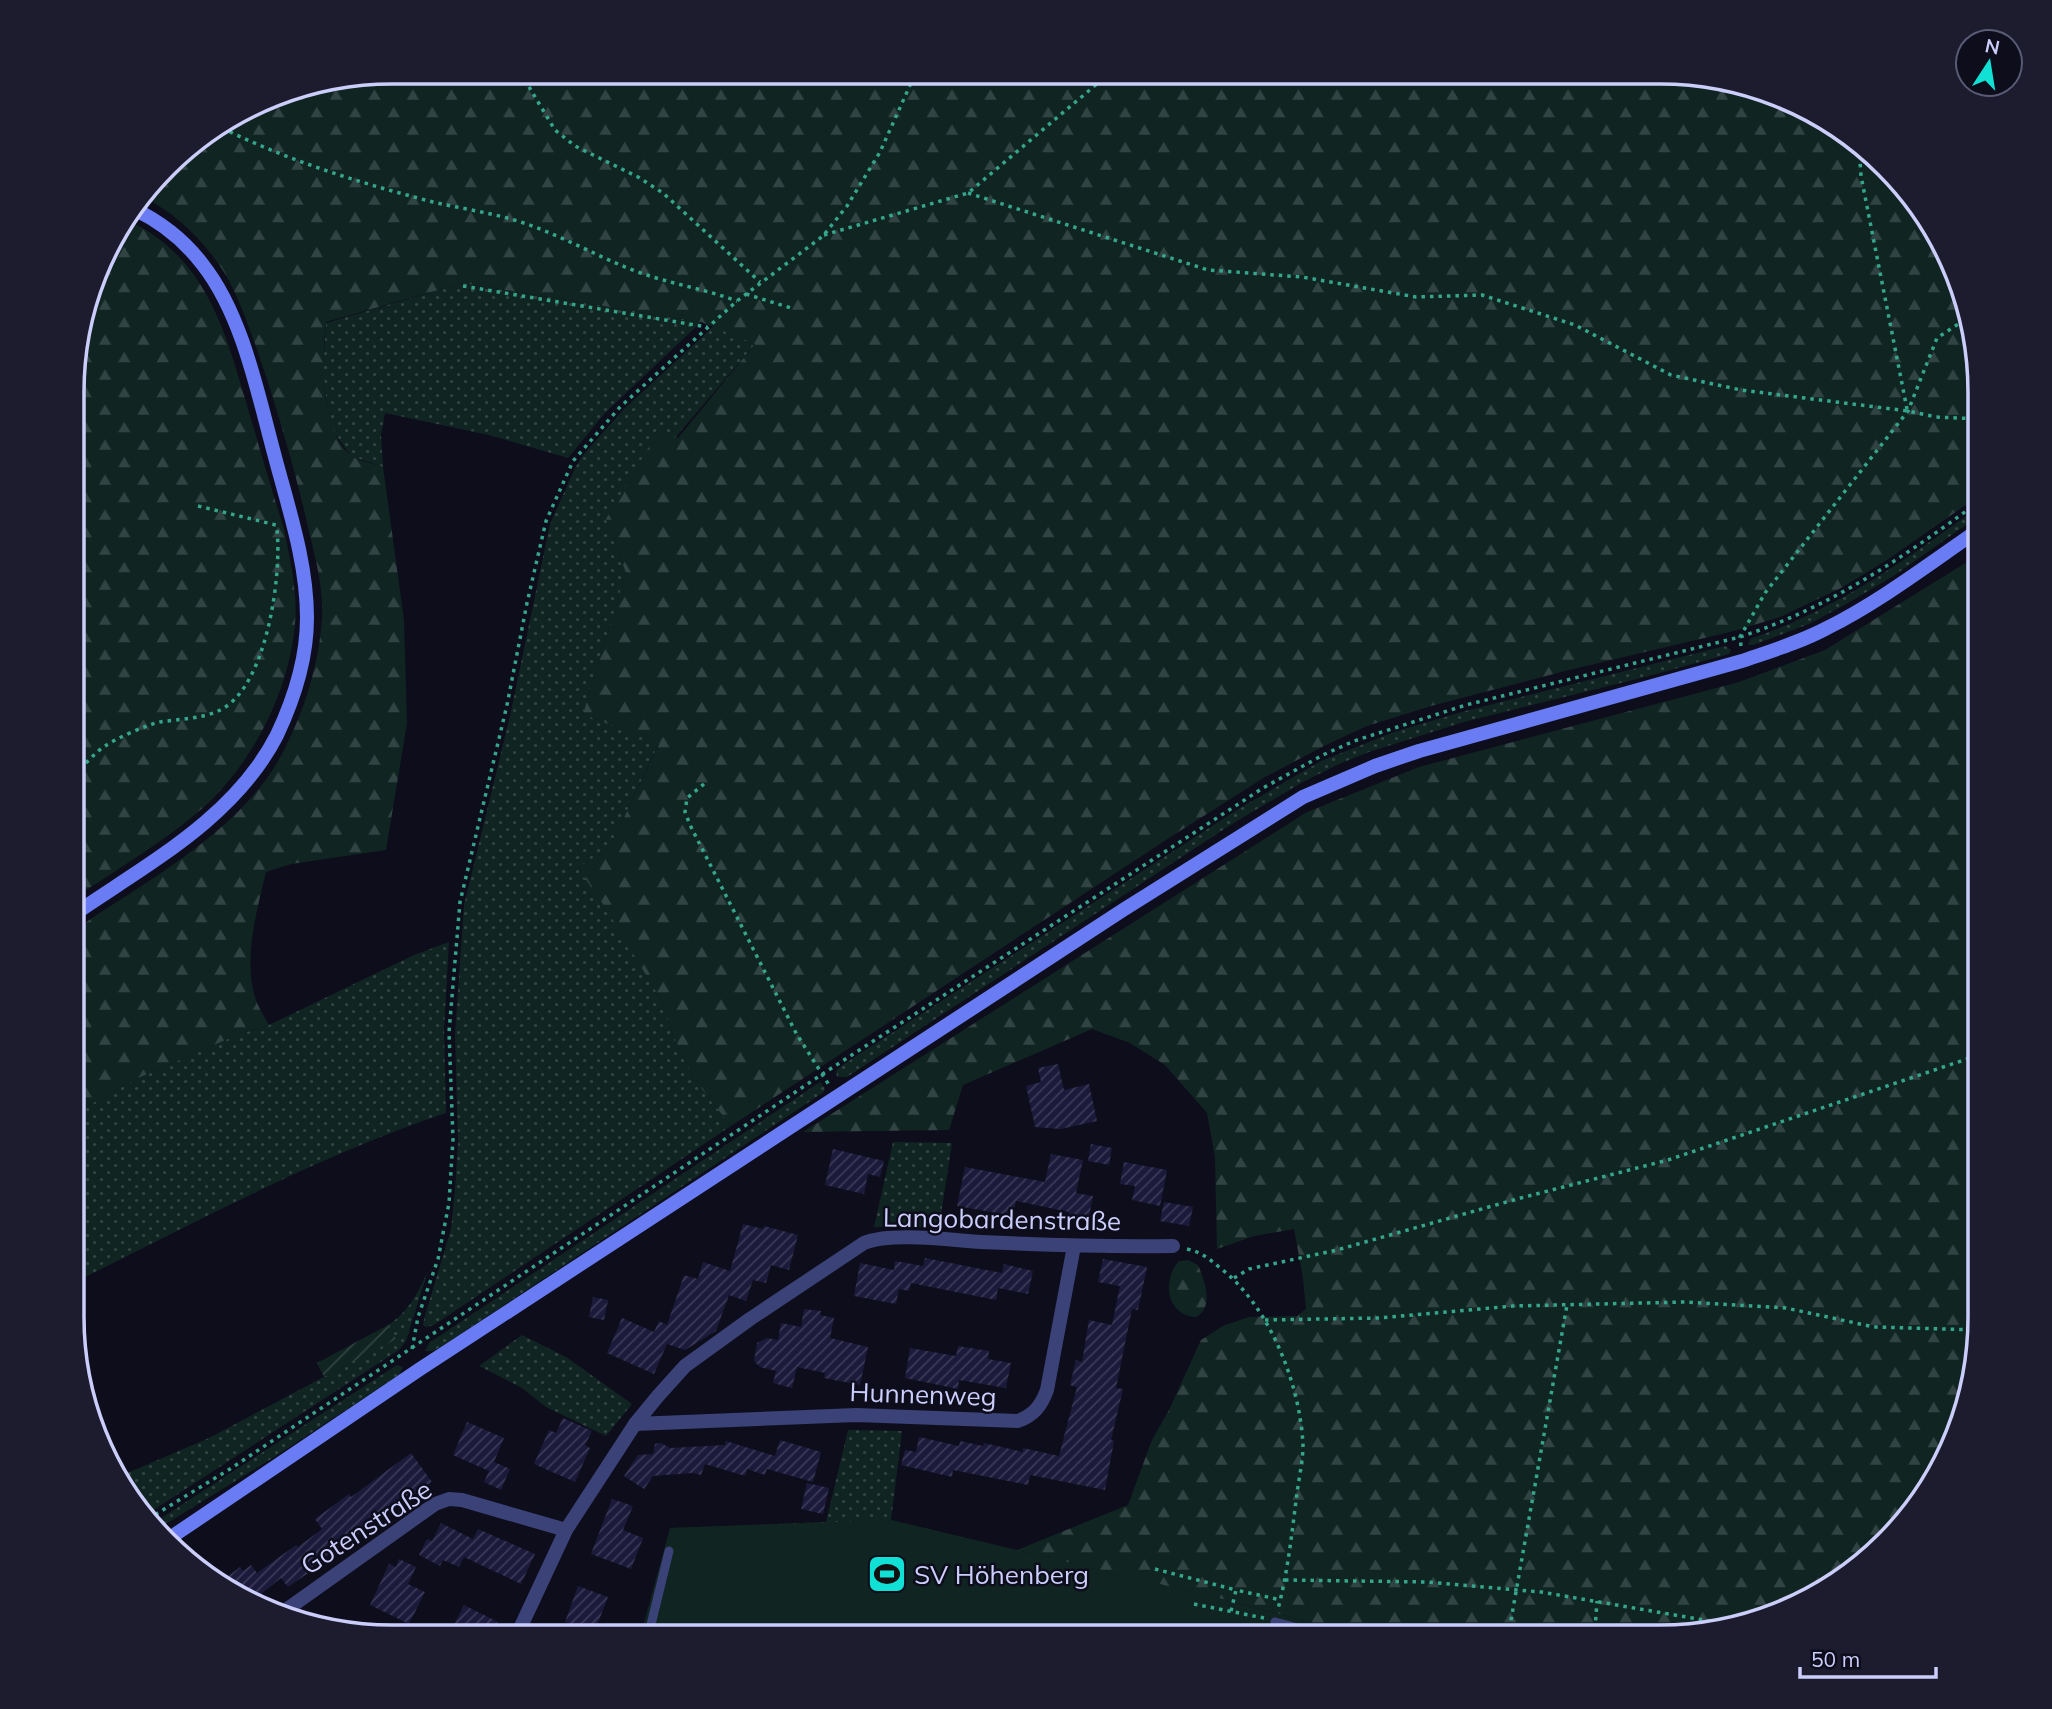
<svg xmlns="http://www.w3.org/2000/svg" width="2052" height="1709" viewBox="0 0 2052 1709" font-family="Mulish,sans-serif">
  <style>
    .grass { fill: url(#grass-dots) }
    .forest { fill: url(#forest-firs) }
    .garden { fill: url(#garden-furrows) }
    .pitch { fill: #102521 }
    .building { fill: url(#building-hatch) }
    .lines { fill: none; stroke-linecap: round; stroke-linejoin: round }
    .path { stroke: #35a58c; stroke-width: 3.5; stroke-dasharray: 3.5 5; stroke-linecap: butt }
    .lane { stroke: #3b4277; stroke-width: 9 }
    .street { stroke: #3b4277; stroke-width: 14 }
    .secondary { stroke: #697cf4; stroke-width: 14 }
    .labels { text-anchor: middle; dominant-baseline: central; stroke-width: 5; stroke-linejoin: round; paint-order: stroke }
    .street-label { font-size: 26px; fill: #cbcdfb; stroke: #0d0d1c }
    .poi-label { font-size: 26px; fill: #cbcdfb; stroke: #0d0d1c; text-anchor: start }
    .rim { fill: none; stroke: #cbcdfb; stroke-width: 3.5 }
  </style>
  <defs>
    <pattern id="grass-dots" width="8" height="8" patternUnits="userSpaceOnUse" patternTransform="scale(1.75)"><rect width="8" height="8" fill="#102521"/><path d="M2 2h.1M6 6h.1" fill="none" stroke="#314342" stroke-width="1.8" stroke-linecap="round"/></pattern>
    <pattern id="forest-firs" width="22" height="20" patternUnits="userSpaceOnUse" patternTransform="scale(1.75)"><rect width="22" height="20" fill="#102521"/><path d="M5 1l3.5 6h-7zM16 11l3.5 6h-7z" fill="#314342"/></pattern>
    <pattern id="garden-furrows" width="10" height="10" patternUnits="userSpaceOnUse" patternTransform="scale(1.75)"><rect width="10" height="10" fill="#102521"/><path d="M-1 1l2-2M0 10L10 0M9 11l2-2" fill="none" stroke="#314342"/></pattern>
    <pattern id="building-hatch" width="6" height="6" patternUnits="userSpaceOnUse" patternTransform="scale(1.75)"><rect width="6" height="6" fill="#1c1a3b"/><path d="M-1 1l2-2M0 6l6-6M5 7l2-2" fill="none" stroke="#3c3a58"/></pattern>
  </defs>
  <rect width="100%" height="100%" fill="#0d0d1c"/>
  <!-- grass -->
  <g class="grass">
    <path d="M758,72H783L788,82L785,93L764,80Z"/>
    <path d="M463,283L701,322L605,413L568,458L489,435L385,413L381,435L383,467L351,456L330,427L323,372L326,323Z"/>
    <path d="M714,326L755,344L606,519L626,573L583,714L659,743L610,847L578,868L605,906L663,1003L673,1035L694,1079L731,1126L434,1325L426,1327L423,1325L424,1319L451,1229L455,1189L458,1142L455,1034L464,905L510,716L550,524L575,468L583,455L624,409Z"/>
    <path d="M1980,506V515L1895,575L1848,603L1809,624L1753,645H1748L1750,639C1836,610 1907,559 1980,506Z"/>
    <path d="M1725,646L1731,650L1729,654L1645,677L1464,722L1369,752L1339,764L1303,782L1232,824L847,1077H837L836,1071L844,1064L1240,808L1321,761L1394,732L1465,711Z"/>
    <path d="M449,942L444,1029L446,1113C317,1156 195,1223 73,1283V1114L136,1079L237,1035L269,1025L414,955Z"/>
    <path d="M820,1082L825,1088L824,1092L444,1345L433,1351H425L429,1343Z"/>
    <path d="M893,1142L952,1143L939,1227H874Z"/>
    <path d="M428,1271L406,1341L399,1350L146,1515L118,1477L209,1438L395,1339L388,1325C409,1312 418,1292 428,1271Z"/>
    <path d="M522,1335L566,1357L632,1404L606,1436L546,1407L522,1388L479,1366Z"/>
    <path d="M397,1365L402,1367L400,1374L276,1456L156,1530L152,1524Z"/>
    <path d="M848,1430L902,1431L891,1520L1218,1598L670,1528L826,1522Z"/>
  </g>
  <!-- forest -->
  <g class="forest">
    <path d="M392,72H758L764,80L785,92L788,82L783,72H1680L1783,96L1886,165L1956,269L1980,392V495L1887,560L1841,588L1780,617L1734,631L1565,671L1431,706L1367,726L1326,745L1265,777L1169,838L731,1126L694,1079L673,1035L663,1003L605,907L578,868L610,847L659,744L583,714L626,573L606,519L657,433L678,438L755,344L701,322L463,283L326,322C322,357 320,434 352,456C360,461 374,464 383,467L404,620L407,723L386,850L291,864L266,872C257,910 244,955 254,994C257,1005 263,1015 269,1025L237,1035L136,1079L73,1114V931C144,882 241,832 282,754C304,712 319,665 322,618C324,585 313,550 306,518C293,463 277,409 259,355C249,327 239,297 224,272C203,240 177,214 143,197L181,151L289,89Z"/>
    <path d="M125,219C206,256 224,328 247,405C259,447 271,488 284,529C290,559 298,594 295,624C289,691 254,761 204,807C165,841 116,870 73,899L75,350L114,232Z"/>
    <path d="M1980,554V1338L1956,1440L1887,1543L1783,1613L1660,1637H1366L1218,1598L1017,1550L1128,1505L1152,1440L1169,1410L1201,1340L1223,1326L1249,1317L1297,1316L1306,1309L1303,1278L1294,1229L1254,1236L1217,1249L1215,1157L1207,1113L1165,1065L1130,1043L1092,1029L963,1085L949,1130L803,1132L1307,812L1419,767L1739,682L1825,650Z"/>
    <path d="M1188,1260L1198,1265C1204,1280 1215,1307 1196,1317C1166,1315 1162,1280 1179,1261Z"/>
  </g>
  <!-- garden -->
  <path class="garden" d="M388,1325L396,1339L324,1377L317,1363Z"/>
  <!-- pitch -->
  <path class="pitch" d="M890,1520L1218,1598L1366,1637H640L670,1528Z"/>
  <!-- building -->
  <g class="building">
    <path d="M1058,1064L1064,1090L1089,1084L1097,1121L1061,1129L1035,1127L1026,1086L1041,1082L1038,1068Z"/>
    <path d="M1091,1144L1112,1148L1109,1165L1088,1161Z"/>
    <path d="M833,1149L884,1161L880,1177L868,1174L864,1194L825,1185Z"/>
    <path d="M1051,1154L1083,1160L1076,1193L1093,1196L1088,1222L1068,1218L1069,1212L1016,1201L1013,1216L957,1206L965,1167L1045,1182Z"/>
    <path d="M1124,1162L1167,1170L1160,1206L1132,1200L1135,1186L1120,1184Z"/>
    <path d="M1164,1202L1193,1207L1189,1226L1160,1221Z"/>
    <path d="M743,1224L763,1229L764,1226L798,1235L789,1270L771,1265L766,1283L753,1280L746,1301L729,1295L716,1331L685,1350L667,1344L654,1374L607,1353L622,1318L654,1332L659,1321L667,1325L684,1275L698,1279L703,1262L730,1271Z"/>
    <path d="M925,1258L1002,1273L1004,1264L1033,1271L1028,1294L998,1288L996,1300L911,1283L909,1291L899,1289L896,1304L854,1296L860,1263L894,1270L895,1261L923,1266Z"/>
    <path d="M1103,1259L1147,1267L1138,1310L1132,1309L1116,1388L1123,1389L1111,1440L1114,1441L1105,1490L1030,1475L1028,1485L953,1470L952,1477L901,1465L905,1450L916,1452L919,1437L959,1446L960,1441L983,1446L984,1443L1023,1452V1448L1059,1456L1077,1387L1070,1385L1076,1360L1082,1362L1089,1320L1112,1325L1120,1286L1098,1282Z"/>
    <path d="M593,1297L608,1300L604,1320L589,1317Z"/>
    <path d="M804,1309L821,1311L820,1315L834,1318L830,1338L868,1347L860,1385L824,1378L825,1373L797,1367L792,1388L773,1383L776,1371L760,1367L754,1361L757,1343L767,1338L778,1340L781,1323L801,1327Z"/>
    <path d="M958,1346L989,1351L988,1359L1011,1363L1006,1388L959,1380L958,1389L905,1378L910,1348L956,1356Z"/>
    <path d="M563,1418L592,1431L585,1445L590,1448L575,1482L534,1464L549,1430L556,1433Z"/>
    <path d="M467,1422L504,1438L494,1462L510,1469L501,1490L484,1482L489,1471L453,1455Z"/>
    <path d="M780,1440L821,1452L813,1482L767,1469L765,1475L747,1469L745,1476L705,1464L701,1475L692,1473L653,1476L644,1489L624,1476L638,1455L653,1454L655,1444L661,1443L670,1448L725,1445L726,1441L775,1456Z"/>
    <path d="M411,1453L432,1482L312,1567L314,1569L288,1587L281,1578L252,1601L222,1581L240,1567L243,1571L251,1565L257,1573L296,1545L298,1547L322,1529L315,1519L349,1494L351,1497Z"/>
    <path d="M807,1483L829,1488L823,1514L801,1509Z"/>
    <path d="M612,1499L633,1506L623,1530L643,1538L631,1569L591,1554Z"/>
    <path d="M441,1523L473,1539L478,1529L535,1554L521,1584L464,1557L459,1567L443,1560L440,1566L419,1555L427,1539L432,1541Z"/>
    <path d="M399,1559L416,1567L408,1584L425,1592L409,1624L370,1605L389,1564L396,1567Z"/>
    <path d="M578,1586L608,1597L594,1633L565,1622Z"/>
    <path d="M464,1605L498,1622L491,1637H448Z"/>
  </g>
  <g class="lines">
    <!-- path -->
    <g class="path">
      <path d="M509,72L526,82L555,130L575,146L638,177L663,193L760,282"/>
      <path d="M222,128C289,161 360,183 433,202C459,208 486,212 511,219C553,231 590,253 630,269C665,283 702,288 737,301"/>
      <path d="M1859,147L1861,176L1907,409"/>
      <path d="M968,193L1208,270L1302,277L1416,297L1482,295L1575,325L1671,375L1741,390L1908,411L1936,417L1980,419"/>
      <path d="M824,235L968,193L1111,72"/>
      <path d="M463,286L707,327"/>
      <path d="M746,294L791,308"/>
      <path d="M198,506L276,525"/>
      <path d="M1741,646L1740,637L1765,593L1908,411L1937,338L1966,319"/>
      <path d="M74,775C84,766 94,753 105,746C117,738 146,725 160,722C178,719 201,719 218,711C266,691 282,577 277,530"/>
      <path d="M704,784L687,798L685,812L690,825L796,1033L829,1085"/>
      <path d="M1187,1249C1201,1252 1208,1258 1219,1267C1269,1305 1300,1383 1303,1445C1303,1460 1299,1478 1297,1493C1292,1532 1288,1571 1278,1609"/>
      <path d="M1234,1278L1249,1269L1337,1250L1517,1199L1668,1160L1967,1059L1980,1052"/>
      <path d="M1265,1320L1378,1318L1513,1306L1686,1302L1786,1308L1874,1327L1980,1330"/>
      <path d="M412,1349L418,1317L438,1259L449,1203L453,1139L449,1032L460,902L507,705L527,603L546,521L573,461L620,407L737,301L823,236L847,206L880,152L916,72"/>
      <path d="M148,1519L230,1469L821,1075L1263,788L1323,755L1354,741L1466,705L1740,637C1833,606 1902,558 1980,501"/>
      <path d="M1155,1569L1236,1590"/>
      <path d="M1285,1580L1427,1582L1541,1592L1727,1624"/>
      <path d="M1194,1604L1264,1618"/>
      <path d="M1231,1611L1236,1590L1281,1600"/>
      <path d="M1508,1637L1567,1305"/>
      <path d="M1597,1637L1595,1630L1597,1601"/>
    </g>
    <!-- lane -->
    <g class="lane">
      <path d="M1275,1622L1332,1637"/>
      <path d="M648,1637L669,1551"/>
    </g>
    <!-- street -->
    <g class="street">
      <path d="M635,1424L856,1415L1018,1421C1034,1415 1041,1406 1047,1390L1074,1246"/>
      <path d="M279,1615L435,1504L449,1499L462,1500L566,1530"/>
      <path d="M516,1637L566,1530L635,1424L658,1396L685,1366L750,1319L864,1243C891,1232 950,1240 981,1242C1045,1245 1109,1247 1173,1246"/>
    </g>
    <!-- secondary -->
    <g class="secondary">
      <path d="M73,915C147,864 235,818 277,735C294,699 307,657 307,618C307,563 289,510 275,457C258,395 243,316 203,265C185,241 161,222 134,209"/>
      <path d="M164,1542L420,1369L1123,910L1303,797L1375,766L1419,751L1742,661C1771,651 1801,642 1827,628C1881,601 1930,563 1980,529"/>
    </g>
  </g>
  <!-- icons -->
  <defs>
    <g id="stadium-square" transform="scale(2.0125)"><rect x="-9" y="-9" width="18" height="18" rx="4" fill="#11e1d5" stroke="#0d0d1c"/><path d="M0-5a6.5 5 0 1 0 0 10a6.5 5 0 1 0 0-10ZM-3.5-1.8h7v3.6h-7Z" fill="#111"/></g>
  </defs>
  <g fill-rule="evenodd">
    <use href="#stadium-square" x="887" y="1574"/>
  </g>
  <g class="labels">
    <!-- street labels -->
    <g class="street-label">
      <text transform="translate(1002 1219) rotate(1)">Langobardenstraße</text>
      <text transform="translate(923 1394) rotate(2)">Hunnenweg</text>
      <text transform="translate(366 1527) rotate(-33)">Gotenstraße</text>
    </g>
    <!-- poi labels -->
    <g class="poi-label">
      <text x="914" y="1574">SV Höhenberg</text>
    </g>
  </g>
  <!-- crop -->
  <path d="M0 0H2052V1709H0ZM392 84H1660A308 308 0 0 1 1968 392V1317A308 308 0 0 1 1660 1625H392A308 308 0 0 1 84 1317V392A308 308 0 0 1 392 84Z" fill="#1c1c2e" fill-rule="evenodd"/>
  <path class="rim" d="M392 84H1660A308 308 0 0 1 1968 392V1317A308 308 0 0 1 1660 1625H392A308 308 0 0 1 84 1317V392A308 308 0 0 1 392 84Z"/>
  <!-- north arrow -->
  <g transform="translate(1989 63) rotate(12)"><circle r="33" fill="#0d0d1c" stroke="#595a75" stroke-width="2"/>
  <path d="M0-5L12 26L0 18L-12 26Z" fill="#11e1d5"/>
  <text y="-10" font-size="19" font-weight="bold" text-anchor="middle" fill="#cbcdfb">N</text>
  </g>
  <!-- scale -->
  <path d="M1800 1667v10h136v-10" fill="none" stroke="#cbcdfb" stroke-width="3.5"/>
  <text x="1811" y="1667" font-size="21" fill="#cbcdfb" stroke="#0d0d1c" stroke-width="5" paint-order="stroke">50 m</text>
</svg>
